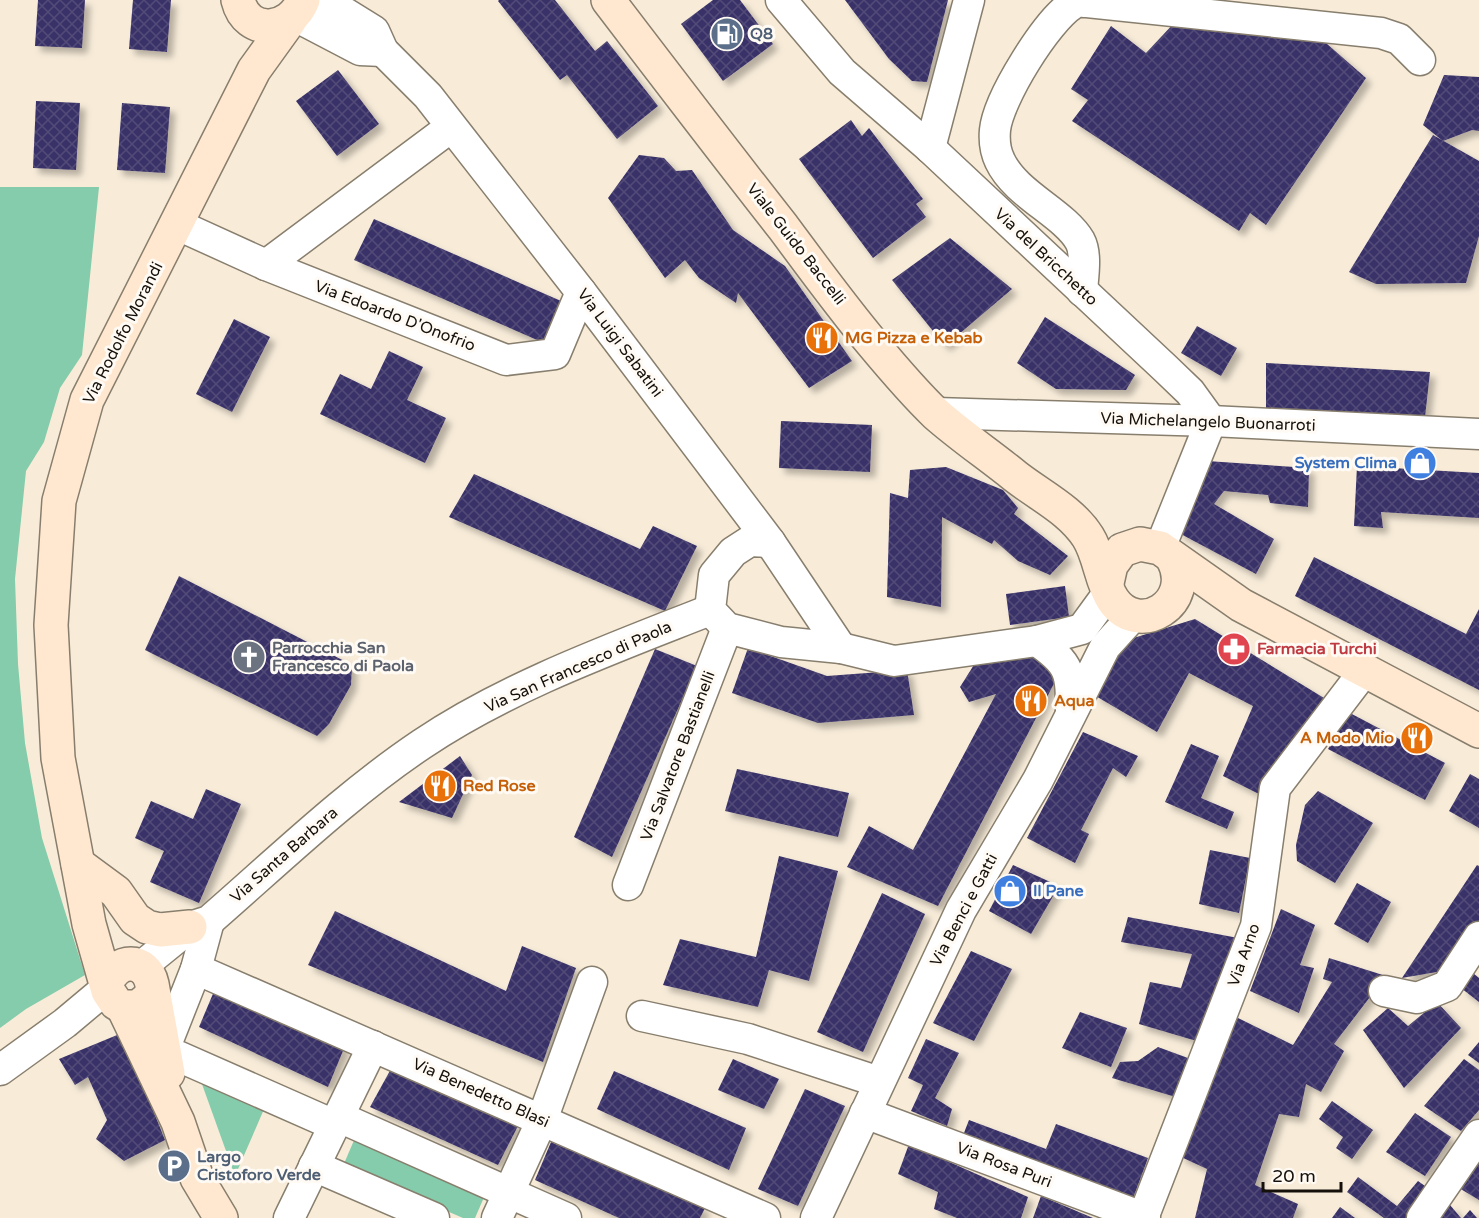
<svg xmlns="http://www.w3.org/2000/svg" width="1479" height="1218" viewBox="0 0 1479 1218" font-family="'Varela Round',sans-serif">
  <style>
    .green { fill: #84ccab }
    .building { fill: url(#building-cross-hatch); filter: url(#shadow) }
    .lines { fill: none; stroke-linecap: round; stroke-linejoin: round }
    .street-casing { stroke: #887e6d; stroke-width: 33 }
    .secondary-casing { stroke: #887e6d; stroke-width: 36 }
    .street { stroke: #fff; stroke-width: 30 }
    .secondary { stroke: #ffe8cf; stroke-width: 33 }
    .labels { text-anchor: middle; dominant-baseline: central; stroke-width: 6; stroke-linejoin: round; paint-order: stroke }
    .service-label { font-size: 16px; font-weight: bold; fill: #4e5e75; stroke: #fffaf3; text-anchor: start }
    .street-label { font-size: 16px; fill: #15110a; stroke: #fffaf3 }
    .food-label { font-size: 16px; font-weight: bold; fill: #c56008; stroke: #fffaf3; text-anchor: start }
    .shop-label { font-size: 16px; font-weight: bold; fill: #366cbe; stroke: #fffaf3; text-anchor: end }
    .worship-label { font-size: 16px; font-weight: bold; fill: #5b616d; stroke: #fffaf3; text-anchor: start }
    .health-label { font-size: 16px; font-weight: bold; fill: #be3a42; stroke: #fffaf3; text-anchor: start }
  </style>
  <defs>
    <pattern id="building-cross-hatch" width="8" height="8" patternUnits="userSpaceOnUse" patternTransform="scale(1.5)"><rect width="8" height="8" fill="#383167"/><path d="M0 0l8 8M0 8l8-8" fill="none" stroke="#524c77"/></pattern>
    <filter id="shadow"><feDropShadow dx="5.5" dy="5.5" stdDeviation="3" flood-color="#0004"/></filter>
  </defs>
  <rect width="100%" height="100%" fill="#f8ecd9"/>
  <!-- green -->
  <g class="green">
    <path d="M0,187H99L82,355L60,388L44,442L26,471L15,579L18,664L25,743L42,838L85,975L26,1009L0,1028Z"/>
    <path d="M198,1073L265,1107L235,1176Z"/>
    <path d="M355,1138L485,1195L475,1218H463L343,1166Z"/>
  </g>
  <!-- building -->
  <g class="building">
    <path d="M38,0H85L82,48L35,46Z"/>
    <path d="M133,0H171L167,52L129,49Z"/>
    <path d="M499,0H555L595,51L607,41L658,106L617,139L567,75L560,80L498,1Z"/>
    <path d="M713,0H740L773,44L723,81L681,24Z"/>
    <path d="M845,0H948L927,82L912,81L889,59Z"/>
    <path d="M1176,21L1318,36L1366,78L1266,225L1250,213L1239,231L1072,121L1088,100L1071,89L1111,26L1146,53Z"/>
    <path d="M338,70L379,124L337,156L296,101Z"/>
    <path d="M1444,75L1479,77V131L1472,130L1443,141L1423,125Z"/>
    <path d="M36,101L80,103L76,170L33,168Z"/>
    <path d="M122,103L170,107L165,173L117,170Z"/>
    <path d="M851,120L862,136L869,128L923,199L916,204L926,217L873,258L799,159Z"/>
    <path d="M1433,135L1479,161V236L1466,283L1376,284L1349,272Z"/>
    <path d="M639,155L664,158L676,171L692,170L733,230L785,266L852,361L809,388L738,293L736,303L699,278L685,260L665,278L608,198Z"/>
    <path d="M374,219L561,301L544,343L354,260Z"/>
    <path d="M950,238L1012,289L945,346L892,280Z"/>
    <path d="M1045,317L1135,375L1126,390L1056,389L1017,363Z"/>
    <path d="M234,319L270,337L232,412L196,394Z"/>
    <path d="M1197,326L1237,348L1221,376L1181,353Z"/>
    <path d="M389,351L423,367L407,400L446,418L425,463L320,414L340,374L371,389Z"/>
    <path d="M1266,363L1430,372L1425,417L1266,410Z"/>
    <path d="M781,421L872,425L870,472L779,468Z"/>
    <path d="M1207,461L1309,468L1308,507L1270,503L1268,495L1224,491L1214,504L1274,539L1256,574L1177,532Z"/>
    <path d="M1357,466L1479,473V518L1381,512L1383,528L1354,526Z"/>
    <path d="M946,467L1003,490L1018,508L1014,514L1068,556L1050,575L1018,561L994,540L992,544L942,517L941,607L887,597L890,493L908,498L910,470Z"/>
    <path d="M474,474L640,549L653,526L697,546L665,611L449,517Z"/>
    <path d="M1314,557L1466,634L1479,609V690L1295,596Z"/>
    <path d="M179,576L352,665L351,685L329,724L317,736L145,650Z"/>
    <path d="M1065,586L1069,617L1010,625L1006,594Z"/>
    <path d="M1195,619L1324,698L1274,776L1265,797L1223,776L1253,706L1189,673L1157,732L1094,695L1127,640Z"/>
    <path d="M748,648L827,676L907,670L914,715L818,723L732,693Z"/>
    <path d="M655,649L697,666L612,857L574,837Z"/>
    <path d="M1035,650L1059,674L938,906L847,867L869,826L913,850L996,694L969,702L960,687L977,660Z"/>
    <path d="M1348,712L1445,763L1425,800L1328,749Z"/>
    <path d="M1083,732L1138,756L1126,777L1113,768L1081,830L1089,834L1075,863L1027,838Z"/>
    <path d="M1191,744L1219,756L1201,798L1234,812L1227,829L1165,802Z"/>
    <path d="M460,756L472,775L452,818L399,802Z"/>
    <path d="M737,769L849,793L838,837L725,811Z"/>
    <path d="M1470,774L1479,779V828L1449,811Z"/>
    <path d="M206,789L241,804L199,903L150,882L164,851L135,838L151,801L193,819Z"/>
    <path d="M1318,791L1373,823L1335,883L1297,861L1296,845L1305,805Z"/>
    <path d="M1210,850L1250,858L1239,913L1199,904Z"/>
    <path d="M779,856L838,871L809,981L769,970L758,1007L663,985L680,939L756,957Z"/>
    <path d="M1013,865L1059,886L1031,934L989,911Z"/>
    <path d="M1477,865L1479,866V922L1448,970L1402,978Z"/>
    <path d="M1357,883L1391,902L1368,943L1334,924Z"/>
    <path d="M882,893L925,914L863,1052L817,1032Z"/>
    <path d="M1281,909L1315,925L1300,965L1314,968L1299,1013L1250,991Z"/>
    <path d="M335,911L506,991L522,946L576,968L543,1062L308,965Z"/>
    <path d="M1128,917L1238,938L1200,1042L1139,1024L1150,982L1181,988L1192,954L1121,942Z"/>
    <path d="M971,951L1012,969L974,1041L933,1023Z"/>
    <path d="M1329,958L1386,976L1334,1044L1344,1051L1321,1092L1306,1084L1299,1117L1279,1114L1255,1185L1298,1204L1293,1218H1195L1207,1169L1179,1156L1236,1017L1293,1045L1332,982L1323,979Z"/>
    <path d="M1473,973L1479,978V1002L1461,988Z"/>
    <path d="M215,989L345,1046L328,1087L199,1027Z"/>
    <path d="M1437,1002L1461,1028L1404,1088L1363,1030L1388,1008L1408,1026Z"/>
    <path d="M1080,1012L1127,1028L1111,1067L1062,1048Z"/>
    <path d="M122,1033L165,1140L124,1161L96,1139L107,1120L88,1077L75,1085L59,1059Z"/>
    <path d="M926,1039L959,1053L935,1098L952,1109L947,1126L911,1111L923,1085L908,1078Z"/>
    <path d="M1479,1042V1063L1468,1055Z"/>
    <path d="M1158,1047L1196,1061L1179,1098L1112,1078L1120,1062L1138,1061Z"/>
    <path d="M733,1059L779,1079L764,1109L718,1090Z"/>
    <path d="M1464,1059L1479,1070V1110L1461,1131L1424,1106Z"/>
    <path d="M392,1067L519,1124L498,1165L370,1107Z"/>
    <path d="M614,1071L746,1128L729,1170L597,1109Z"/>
    <path d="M805,1089L845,1106L798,1206L758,1189Z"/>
    <path d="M1332,1101L1373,1130L1352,1159L1336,1148L1343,1137L1319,1119Z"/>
    <path d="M1415,1113L1451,1137L1425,1176L1386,1152Z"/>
    <path d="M969,1120L1046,1149L1056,1124L1148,1158L1132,1201L962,1138Z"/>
    <path d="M551,1142L705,1208L700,1218H619L535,1180Z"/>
    <path d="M909,1144L1028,1197L1021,1218H957L934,1209L938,1192L898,1174Z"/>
    <path d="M1479,1162V1200L1459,1188Z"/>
    <path d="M1358,1177L1397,1206L1418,1181L1432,1191L1410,1218H1384L1347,1192Z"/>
    <path d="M1041,1196L1093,1218H1033Z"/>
    <path d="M1450,1205L1461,1218H1440Z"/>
    <path d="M1340,1207L1355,1218H1332Z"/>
    <path d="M1470,1210L1477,1218H1463Z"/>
  </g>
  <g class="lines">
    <!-- street casing -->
    <g class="street-casing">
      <g id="street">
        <path d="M324,0L374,31L383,51L428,96L581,292L770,542L841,648"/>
        <path d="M781,0L842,72L930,148L1165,368L1190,392L1211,421"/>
        <path d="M295,16L360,50L383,51"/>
        <path d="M930,148L969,0"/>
        <path d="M178,225L266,265L506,360L555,354L581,292"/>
        <path d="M266,265L451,127"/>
        <path d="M1082,291C1083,277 1087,254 1080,241C1064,213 1016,195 1000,161C995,151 994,141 995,130C998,99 1047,20 1073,4C1078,1 1082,2 1087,2L1381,33L1399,39L1420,60"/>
        <path d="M936,413L1211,421L1479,434"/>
        <path d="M770,542L750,541L733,552L714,575L710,610L727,628L781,642L841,648L894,661L1037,641L1082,629L1109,592"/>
        <path d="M1160,548L1211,421"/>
        <path d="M1037,641C1071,664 1071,673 1071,713"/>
        <path d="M628,885L727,628"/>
        <path d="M209,921L196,969L164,1050L334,1125"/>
        <path d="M142,966L190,927L209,921C278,861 346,795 422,744C508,686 614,648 710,610"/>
        <path d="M196,969L765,1218"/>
        <path d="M1384,991L1417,998L1447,986L1479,937"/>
        <path d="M642,1016L748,1039L879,1082"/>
        <path d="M0,1070L65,1023L108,987"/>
        <path d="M865,1113L1145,1218"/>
        <path d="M339,1117L566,1218"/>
        <path d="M314,1166L434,1218"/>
        <path d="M289,1218L373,1046"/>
        <path d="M497,1218L542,1120L592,982"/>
        <path d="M816,1218L961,910L1038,780L1105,647L1134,615"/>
        <path d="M1143,1218L1256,926L1275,788L1365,670"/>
        <path d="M1422,1218L1479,1135"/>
      </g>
    </g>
    <!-- secondary casing -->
    <g class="secondary-casing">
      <g id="secondary">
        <path d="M238,0C247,37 291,32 303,0"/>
        <path d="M608,0C666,76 724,152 783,227C812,266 841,306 872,343C892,367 913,392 936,414C961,436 989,455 1015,476C1039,495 1071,510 1088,537C1100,556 1101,582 1113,600C1139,638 1196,603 1173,559"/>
        <path d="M1107,583L1111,565L1122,550L1140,544L1160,548L1241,605L1479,731"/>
        <path d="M78,864L116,892L135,919L147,927L160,930L190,927"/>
        <path d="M107,983C116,958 146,957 152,984L168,1073"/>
        <path d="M152,991L149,998L138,1007H123L116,1003L108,991L89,924L58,758L51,625L59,501L87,400L254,70L290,20"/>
        <path d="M123,1007L178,1122L197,1178L221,1218"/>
      </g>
    </g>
    <!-- street -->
    <use href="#street" class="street"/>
    <!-- secondary -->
    <use href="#secondary" class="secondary"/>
  </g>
  <!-- icons -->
  <defs>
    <g id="fuel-disc" transform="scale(1.725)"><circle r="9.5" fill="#5c6f8a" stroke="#fffaf3"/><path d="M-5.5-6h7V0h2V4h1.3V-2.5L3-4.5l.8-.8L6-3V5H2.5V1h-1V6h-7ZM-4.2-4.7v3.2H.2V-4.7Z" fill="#fff"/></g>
    <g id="restaurant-disc" transform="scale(1.725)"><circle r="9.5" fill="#e8710a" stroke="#fffaf3"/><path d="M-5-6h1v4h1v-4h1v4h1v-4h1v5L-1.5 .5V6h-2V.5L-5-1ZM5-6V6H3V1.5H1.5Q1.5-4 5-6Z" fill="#fff"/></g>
    <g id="shop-disc" transform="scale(1.725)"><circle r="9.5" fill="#3f7fe0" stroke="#fffaf3"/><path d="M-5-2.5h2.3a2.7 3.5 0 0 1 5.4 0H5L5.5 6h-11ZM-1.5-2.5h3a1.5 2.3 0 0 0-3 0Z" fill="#fff"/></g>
    <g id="pharmacy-disc" transform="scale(1.725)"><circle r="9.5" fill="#e0444e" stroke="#fffaf3"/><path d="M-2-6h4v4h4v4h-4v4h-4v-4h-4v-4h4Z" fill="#fff"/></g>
    <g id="church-disc" transform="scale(1.725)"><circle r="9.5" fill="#6b7280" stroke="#fffaf3"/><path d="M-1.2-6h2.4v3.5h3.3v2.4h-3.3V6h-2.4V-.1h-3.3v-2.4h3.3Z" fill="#fff"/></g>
    <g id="parking-disc" transform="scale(1.725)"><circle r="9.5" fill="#5c6f8a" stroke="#fffaf3"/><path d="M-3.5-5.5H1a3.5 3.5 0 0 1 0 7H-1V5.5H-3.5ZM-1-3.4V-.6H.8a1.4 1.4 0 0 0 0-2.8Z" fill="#fff"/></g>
  </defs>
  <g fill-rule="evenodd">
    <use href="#fuel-disc" x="727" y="34"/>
    <use href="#restaurant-disc" x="822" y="338"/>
    <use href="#shop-disc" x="1420" y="463"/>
    <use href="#pharmacy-disc" x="1234" y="649"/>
    <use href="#church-disc" x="249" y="657"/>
    <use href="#restaurant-disc" x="1031" y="701"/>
    <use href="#restaurant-disc" x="1417" y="738"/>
    <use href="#restaurant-disc" x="440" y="786"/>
    <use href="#shop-disc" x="1010" y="891"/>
    <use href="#parking-disc" x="174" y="1166"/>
  </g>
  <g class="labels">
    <!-- service labels -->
    <g class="service-label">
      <text x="750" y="34">Q8</text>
      <text x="197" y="1157">Largo<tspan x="197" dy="18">Cristoforo Verde</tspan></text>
    </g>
    <!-- street labels -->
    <g class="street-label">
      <text transform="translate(796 244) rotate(52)">Viale Guido Baccelli</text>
      <text transform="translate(1046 257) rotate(43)">Via del Bricchetto</text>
      <text transform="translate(395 316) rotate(21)">Via Edoardo D'Onofrio</text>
      <text transform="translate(123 333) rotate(-63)">Via Rodolfo Morandi</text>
      <text transform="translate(620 343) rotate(53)">Via Luigi Sabatini</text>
      <text transform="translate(1208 422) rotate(2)">Via Michelangelo Buonarroti</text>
      <text transform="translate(578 667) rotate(-24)">Via San Francesco di Paola</text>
      <text transform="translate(678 756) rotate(-69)">Via Salvatore Bastianelli</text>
      <text transform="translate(284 855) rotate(-41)">Via Santa Barbara</text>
      <text transform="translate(964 910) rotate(-62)">Via Benci e Gatti</text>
      <text transform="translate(1244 955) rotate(-70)">Via Arno</text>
      <text transform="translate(481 1093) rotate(24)">Via Benedetto Blasi</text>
      <text transform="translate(1004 1165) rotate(21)">Via Rosa Puri</text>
    </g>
    <!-- food labels -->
    <g class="food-label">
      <text x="845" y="338">MG Pizza e Kebab</text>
      <text x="1054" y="701">Aqua</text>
      <text x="1394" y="738" text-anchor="end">A Modo Mio</text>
      <text x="463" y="786">Red Rose</text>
    </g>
    <!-- shop labels -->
    <g class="shop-label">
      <text x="1397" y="463">System Clima</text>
      <text x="1033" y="891" text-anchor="start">Il Pane</text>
    </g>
    <!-- worship labels -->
    <g class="worship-label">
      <text x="272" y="648">Parrocchia San<tspan x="272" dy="18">Francesco di Paola</tspan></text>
    </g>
    <!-- health labels -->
    <g class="health-label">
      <text x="1257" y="649">Farmacia Turchi</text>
    </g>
  </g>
  <!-- scale -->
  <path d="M1263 1182v9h78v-9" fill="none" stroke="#15110a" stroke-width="3"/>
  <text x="1272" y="1182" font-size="18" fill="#15110a" stroke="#fffaf3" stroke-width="4.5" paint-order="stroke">20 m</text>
</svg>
